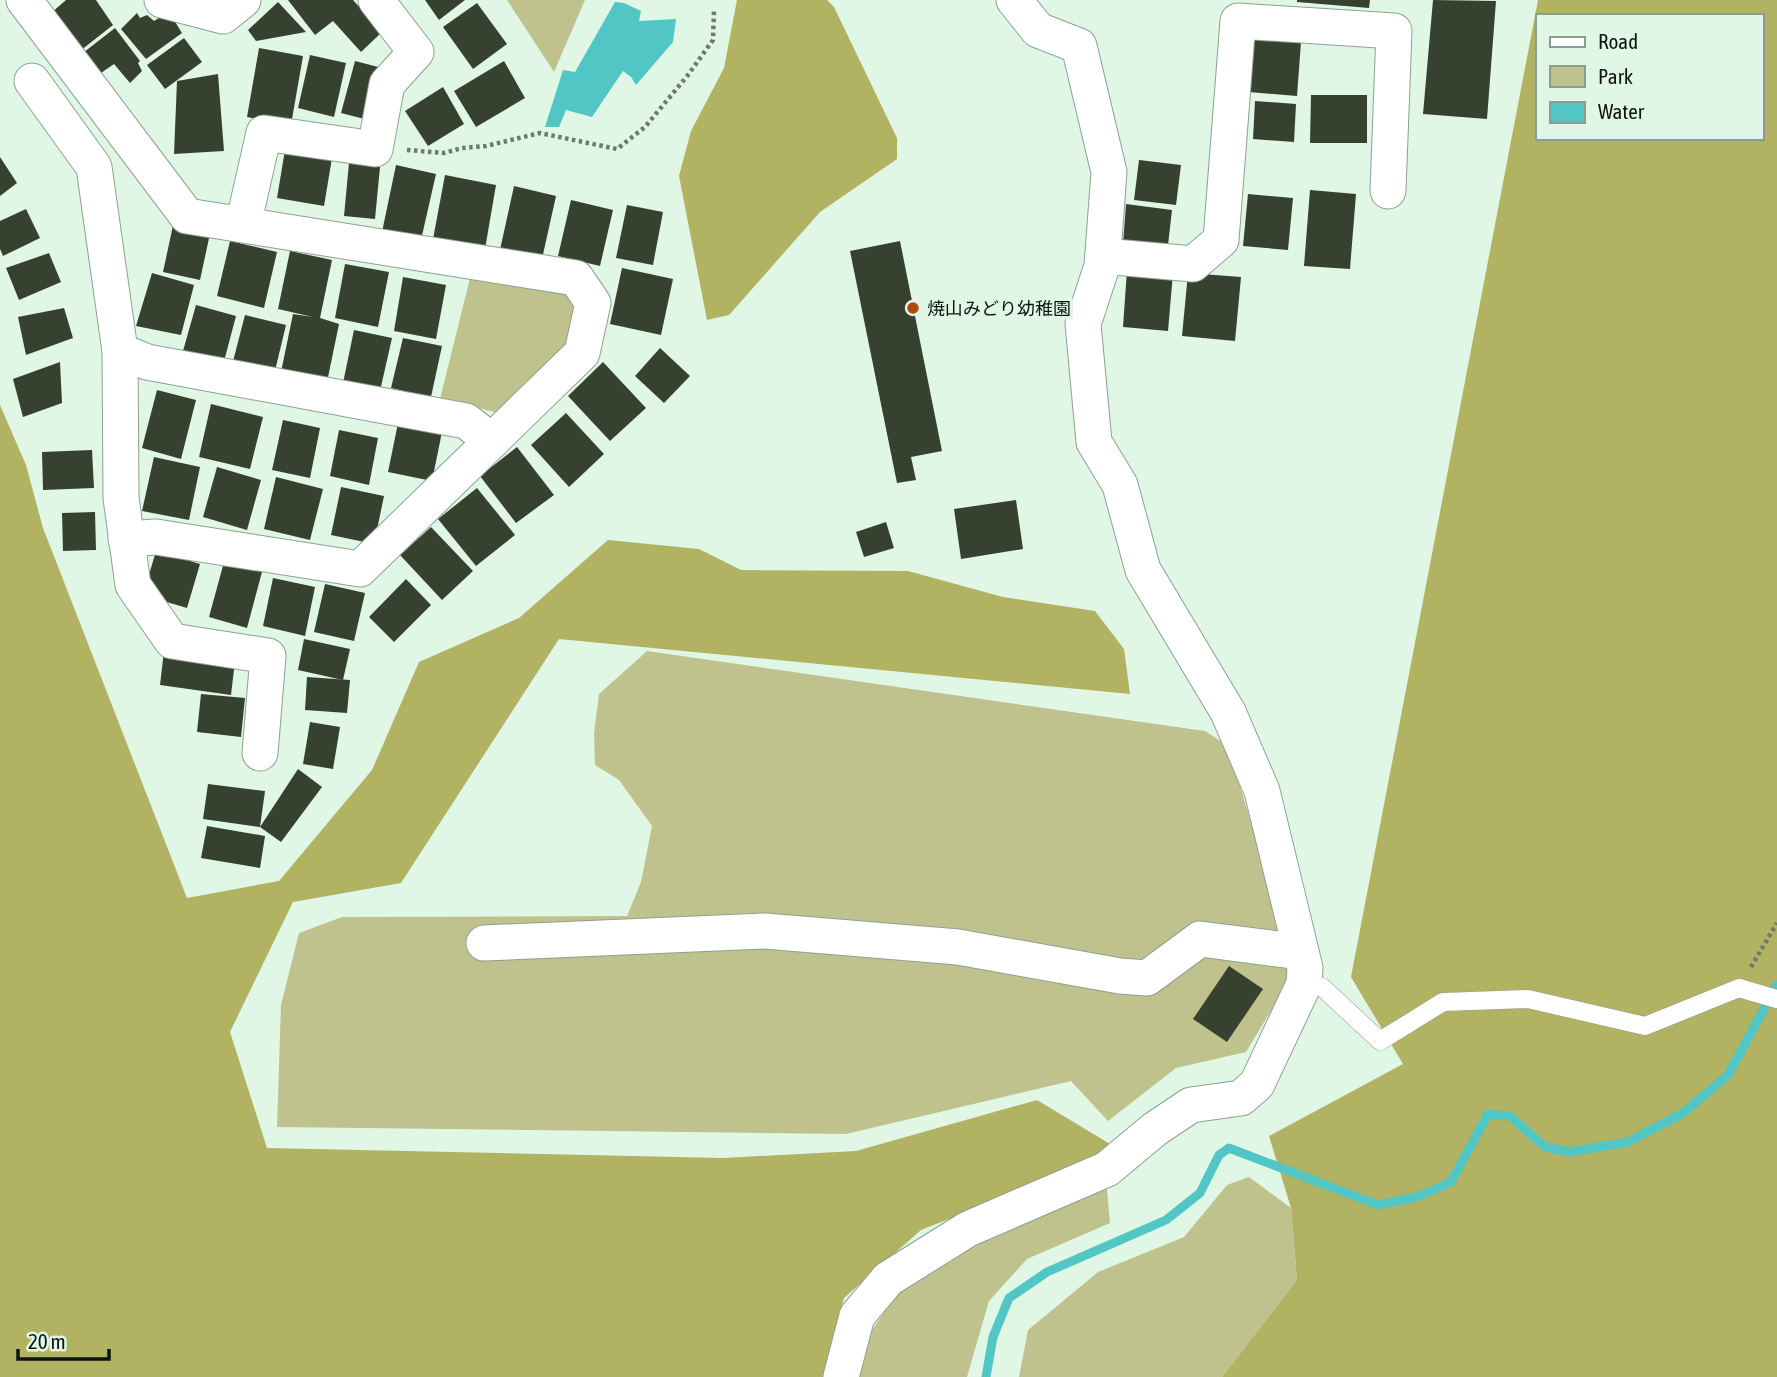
<svg xmlns="http://www.w3.org/2000/svg" width="1777" height="1377" viewBox="0 0 1777 1377" font-family="'Asap Condensed','Noto Sans JP',sans-serif">
  <style>
    .green { fill: #c0c28e }
    .forest { fill: #b1b262; fill-rule: evenodd }
    .water { fill: #51c6c4 }
    .lines { fill: none; stroke-linecap: round; stroke-linejoin: round }
    .stream { stroke: #51c6c4; stroke-width: 9 }
    .building { fill: #37412f }
    .lane-casing { stroke: #8da191; stroke-width: 19 }
    .street-casing { stroke: #8da191; stroke-width: 37 }
    .path { stroke: #6c7a6f; stroke-width: 4.5; stroke-dasharray: 3.5 3.5; stroke-linecap: butt }
    .lane { stroke: #fff; stroke-width: 18 }
    .street { stroke: #fff; stroke-width: 35 }
    .poi-dot { fill: #ad4b0a; stroke: #e1f7e6; stroke-width: 2.5 }
    .labels { text-anchor: middle; dominant-baseline: central; stroke-width: 7; stroke-linejoin: round; paint-order: stroke }
    .poi-label { font-size: 18px; fill: #0c140e; stroke: #e1f7e6; text-anchor: start }
  </style>
  <rect width="100%" height="100%" fill="#e1f7e6"/>
  <!-- green -->
  <g class="green">
    <path d="M507,0H585L554,72Z"/>
    <path d="M471,274L570,285L582,305L572,345L503,414L440,399Z"/>
    <path d="M647,651L1205,731L1228,746L1276,906L1292,976L1246,1052L1176,1068L1108,1121L1071,1081L846,1134L277,1127L281,1005L299,933L342,917L627,916L641,882L652,826L619,780L595,765L594,733L599,694Z"/>
    <path d="M1249,1177L1291,1208L1297,1280L1222,1377H1019L1028,1330L1098,1272L1184,1237L1227,1185Z"/>
    <path d="M1106,1178L1110,1223L1027,1259L989,1301L967,1377H857L869,1334L905,1283L964,1243Z"/>
  </g>
  <!-- forest -->
  <g class="forest">
    <path d="M737,0H827L834,7L897,138V159L820,212L729,315L707,320L679,176L691,131L724,68Z"/>
    <path d="M1538,0H1777V1377H1222L1297,1280L1291,1208L1269,1136L1403,1064L1351,977ZM1537,16H1761V138H1537Z"/>
    <path d="M0,405L26,465L43,528L187,898L279,881L372,770L419,662L519,618L608,540L699,549L741,570L908,571L1003,597L1095,611L1124,649L1130,694L559,639L401,883L293,902L230,1032L267,1148L723,1158L856,1151L1037,1100L1115,1147L1080,1167L921,1230L844,1298L824,1377H0Z"/>
  </g>
  <!-- water -->
  <path class="water" d="M615,2L624,3L641,11L639,21L676,19L673,42L636,85L631,77L623,71L592,117L566,110L559,127H545L563,70L575,72Z"/>
  <g class="lines">
    <!-- stream -->
    <path class="stream" d="M986,1377L993,1337L1009,1298L1047,1272L1166,1220L1200,1193L1219,1155L1229,1148L1378,1205L1417,1197L1451,1182L1488,1114L1510,1116L1545,1147L1569,1152L1628,1142L1683,1113L1728,1075L1777,985"/>
  </g>
  <!-- building -->
  <g class="building">
    <path d="M66,0H96L113,25L80,51L51,13Z"/>
    <path d="M288,0H353L382,32L361,52L333,21L315,35Z"/>
    <path d="M425,0H465L439,20Z"/>
    <path d="M1297,0H1370L1369,8L1297,2Z"/>
    <path d="M1433,0L1496,1L1487,119L1423,114Z"/>
    <path d="M278,2L306,32L256,41L248,30Z"/>
    <path d="M477,3L507,44L473,69L443,27Z"/>
    <path d="M169,12L182,33L146,59L121,29L137,13L140,18L147,15L154,21Z"/>
    <path d="M115,28L140,61L138,63L142,71L130,83L114,64L98,75L79,56Z"/>
    <path d="M184,38L202,62L165,89L147,65Z"/>
    <path d="M1254,38L1301,42L1297,96L1249,92Z"/>
    <path d="M259,48L303,56L291,125L247,117Z"/>
    <path d="M310,55L346,63L334,117L298,108Z"/>
    <path d="M355,61L386,69L372,121L341,113Z"/>
    <path d="M504,61L525,98L476,127L454,91Z"/>
    <path d="M218,74L224,151L174,154L177,81Z"/>
    <path d="M443,87L464,124L428,146L405,111Z"/>
    <path d="M1311,95H1367V143H1310Z"/>
    <path d="M1255,101L1296,104L1294,142L1253,139Z"/>
    <path d="M285,150L332,158L324,206L277,198Z"/>
    <path d="M0,157L17,183L0,196Z"/>
    <path d="M1139,160L1181,165L1176,205L1134,200Z"/>
    <path d="M349,163L380,167L375,219L344,216Z"/>
    <path d="M396,165L436,174L421,240L382,232Z"/>
    <path d="M445,175L496,185L485,249L433,239Z"/>
    <path d="M514,186L556,196L542,259L500,250Z"/>
    <path d="M1310,190L1356,194L1350,269L1304,266Z"/>
    <path d="M1248,194L1293,198L1288,250L1243,246Z"/>
    <path d="M571,200L613,210L600,266L558,256Z"/>
    <path d="M1126,204L1172,210L1168,245L1123,244Z"/>
    <path d="M627,205L663,212L653,265L616,258Z"/>
    <path d="M26,209L40,238L3,256L0,249V221Z"/>
    <path d="M174,221L211,229L200,280L163,272Z"/>
    <path d="M230,241L277,252L264,308L217,296Z"/>
    <path d="M900,241L942,451L911,457L916,480L897,483L850,251Z"/>
    <path d="M290,251L332,260L320,318L339,324L326,387L280,377L293,314L313,317L278,309Z"/>
    <path d="M49,253L61,282L19,300L6,268Z"/>
    <path d="M345,264L389,272L378,327L335,318Z"/>
    <path d="M622,268L673,279L661,335L610,324Z"/>
    <path d="M1127,270L1173,273L1168,331L1123,327Z"/>
    <path d="M152,273L194,285L181,335L136,326Z"/>
    <path d="M1188,273L1241,277L1235,341L1182,336Z"/>
    <path d="M403,277L446,285L436,339L394,331Z"/>
    <path d="M196,305L236,316L222,369L181,358Z"/>
    <path d="M64,308L73,338L26,355L18,317Z"/>
    <path d="M245,315L286,325L273,379L231,369Z"/>
    <path d="M354,330L392,338L380,391L343,383Z"/>
    <path d="M403,338L442,346L431,397L391,388Z"/>
    <path d="M660,348L690,376L664,403L635,376Z"/>
    <path d="M60,362L62,403L23,417L13,379Z"/>
    <path d="M603,362L646,408L610,441L568,396Z"/>
    <path d="M157,390L196,400L181,459L142,448Z"/>
    <path d="M211,404L263,417L250,469L199,457Z"/>
    <path d="M566,413L604,454L569,487L531,445Z"/>
    <path d="M283,420L320,428L310,478L272,470Z"/>
    <path d="M398,423L442,432L432,481L388,472Z"/>
    <path d="M339,430L378,438L369,485L330,476Z"/>
    <path d="M517,447L554,495L516,523L480,476Z"/>
    <path d="M92,450L94,488L43,490L42,452Z"/>
    <path d="M154,457L200,467L189,520L142,511Z"/>
    <path d="M217,467L261,480L247,530L203,517Z"/>
    <path d="M276,477L323,489L310,540L264,529Z"/>
    <path d="M341,487L384,496L374,544L331,535Z"/>
    <path d="M477,488L515,535L476,566L438,519Z"/>
    <path d="M1016,500L1023,549L961,559L954,509Z"/>
    <path d="M95,512L96,550L63,551L62,513Z"/>
    <path d="M886,522L894,548L864,557L856,532Z"/>
    <path d="M431,527L473,571L442,600L400,555Z"/>
    <path d="M156,551L200,564L187,608L143,595Z"/>
    <path d="M224,562L262,572L247,628L209,617Z"/>
    <path d="M273,578L315,587L305,636L263,626Z"/>
    <path d="M406,579L431,605L394,642L369,617Z"/>
    <path d="M325,584L365,593L354,641L314,632Z"/>
    <path d="M304,639L350,649L343,680L298,670Z"/>
    <path d="M164,651L235,661L231,695L160,685Z"/>
    <path d="M307,677L350,680L347,713L305,710Z"/>
    <path d="M201,694L245,698L241,737L197,732Z"/>
    <path d="M310,722L340,727L333,769L303,764Z"/>
    <path d="M298,769L322,787L281,842L260,827Z"/>
    <path d="M208,784L265,791L260,827L203,819Z"/>
    <path d="M207,826L265,836L260,868L201,858Z"/>
    <path d="M1229,966L1263,989L1227,1042L1193,1019Z"/>
  </g>
  <g class="lines">
    <!-- lane casing -->
    <g class="lane-casing">
      <path id="lane" d="M1304,984L1322,987L1380,1041L1443,1002L1528,999L1645,1026L1739,988L1777,999"/>
    </g>
    <!-- street casing -->
    <g class="street-casing">
      <g id="street">
        <path d="M24,0L187,216L576,278L593,303L582,353L360,569L156,537L126,539"/>
        <path d="M162,0L223,16L243,0"/>
        <path d="M32,81L94,167L120,351L121,498L133,585L172,641L268,656L260,753"/>
        <path d="M243,225L264,133L375,149L387,84L416,52L376,0"/>
        <path d="M1103,256L1193,264L1221,240L1238,21L1394,31L1388,191"/>
        <path d="M120,351L147,362L466,421L492,441"/>
        <path d="M484,943L765,931L958,947L1120,976L1147,978L1200,939L1301,952"/>
        <path d="M841,1377L857,1316L888,1279L968,1229L1107,1169L1155,1129L1191,1105L1241,1098L1257,1084L1304,984L1305,968L1262,791L1228,712L1143,570L1120,485L1094,442L1083,324L1102,266L1109,172L1079,46L1038,30L1014,0"/>
      </g>
    </g>
    <!-- path -->
    <g class="path">
      <path d="M407,150L444,153L462,148L486,146L540,133L617,149L645,127L688,75L713,40L714,11"/>
      <path d="M1751,967L1777,923"/>
    </g>
    <!-- lane -->
    <use href="#lane" class="lane"/>
    <!-- street -->
    <use href="#street" class="street"/>
  </g>
  <!-- markers -->
  <circle class="poi-dot" cx="913" cy="308" r="7"/>
  <g class="labels">
    <!-- poi labels -->
    <g class="poi-label">
      <text x="927" y="308">焼山みどり幼稚園</text>
    </g>
  </g>
  <!-- legend -->
  <rect x="1536" y="14" width="228" height="126" fill="#e1f7e6" stroke="#8c9c90" stroke-width="2"/>
  <rect x="1550" y="37" width="35" height="10" fill="#ffffff" stroke="#8c9c90" stroke-width="2"/>
  <text x="1598" y="49" font-size="21" fill="#0c140e">Road</text>
  <rect x="1550" y="66" width="35" height="21" fill="#c0c28e" stroke="#8c9c90" stroke-width="2"/>
  <text x="1598" y="84" font-size="21" fill="#0c140e">Park</text>
  <rect x="1550" y="102" width="35" height="21" fill="#51c6c4" stroke="#8c9c90" stroke-width="2"/>
  <text x="1598" y="119" font-size="21" fill="#0c140e">Water</text>
  <!-- scale -->
  <path d="M18 1349v10h91v-10" fill="none" stroke="#0c140e" stroke-width="3.5"/>
  <text x="28" y="1349" font-size="21" fill="#0c140e" stroke="#e1f7e6" stroke-width="5" paint-order="stroke">20 m</text>
</svg>
